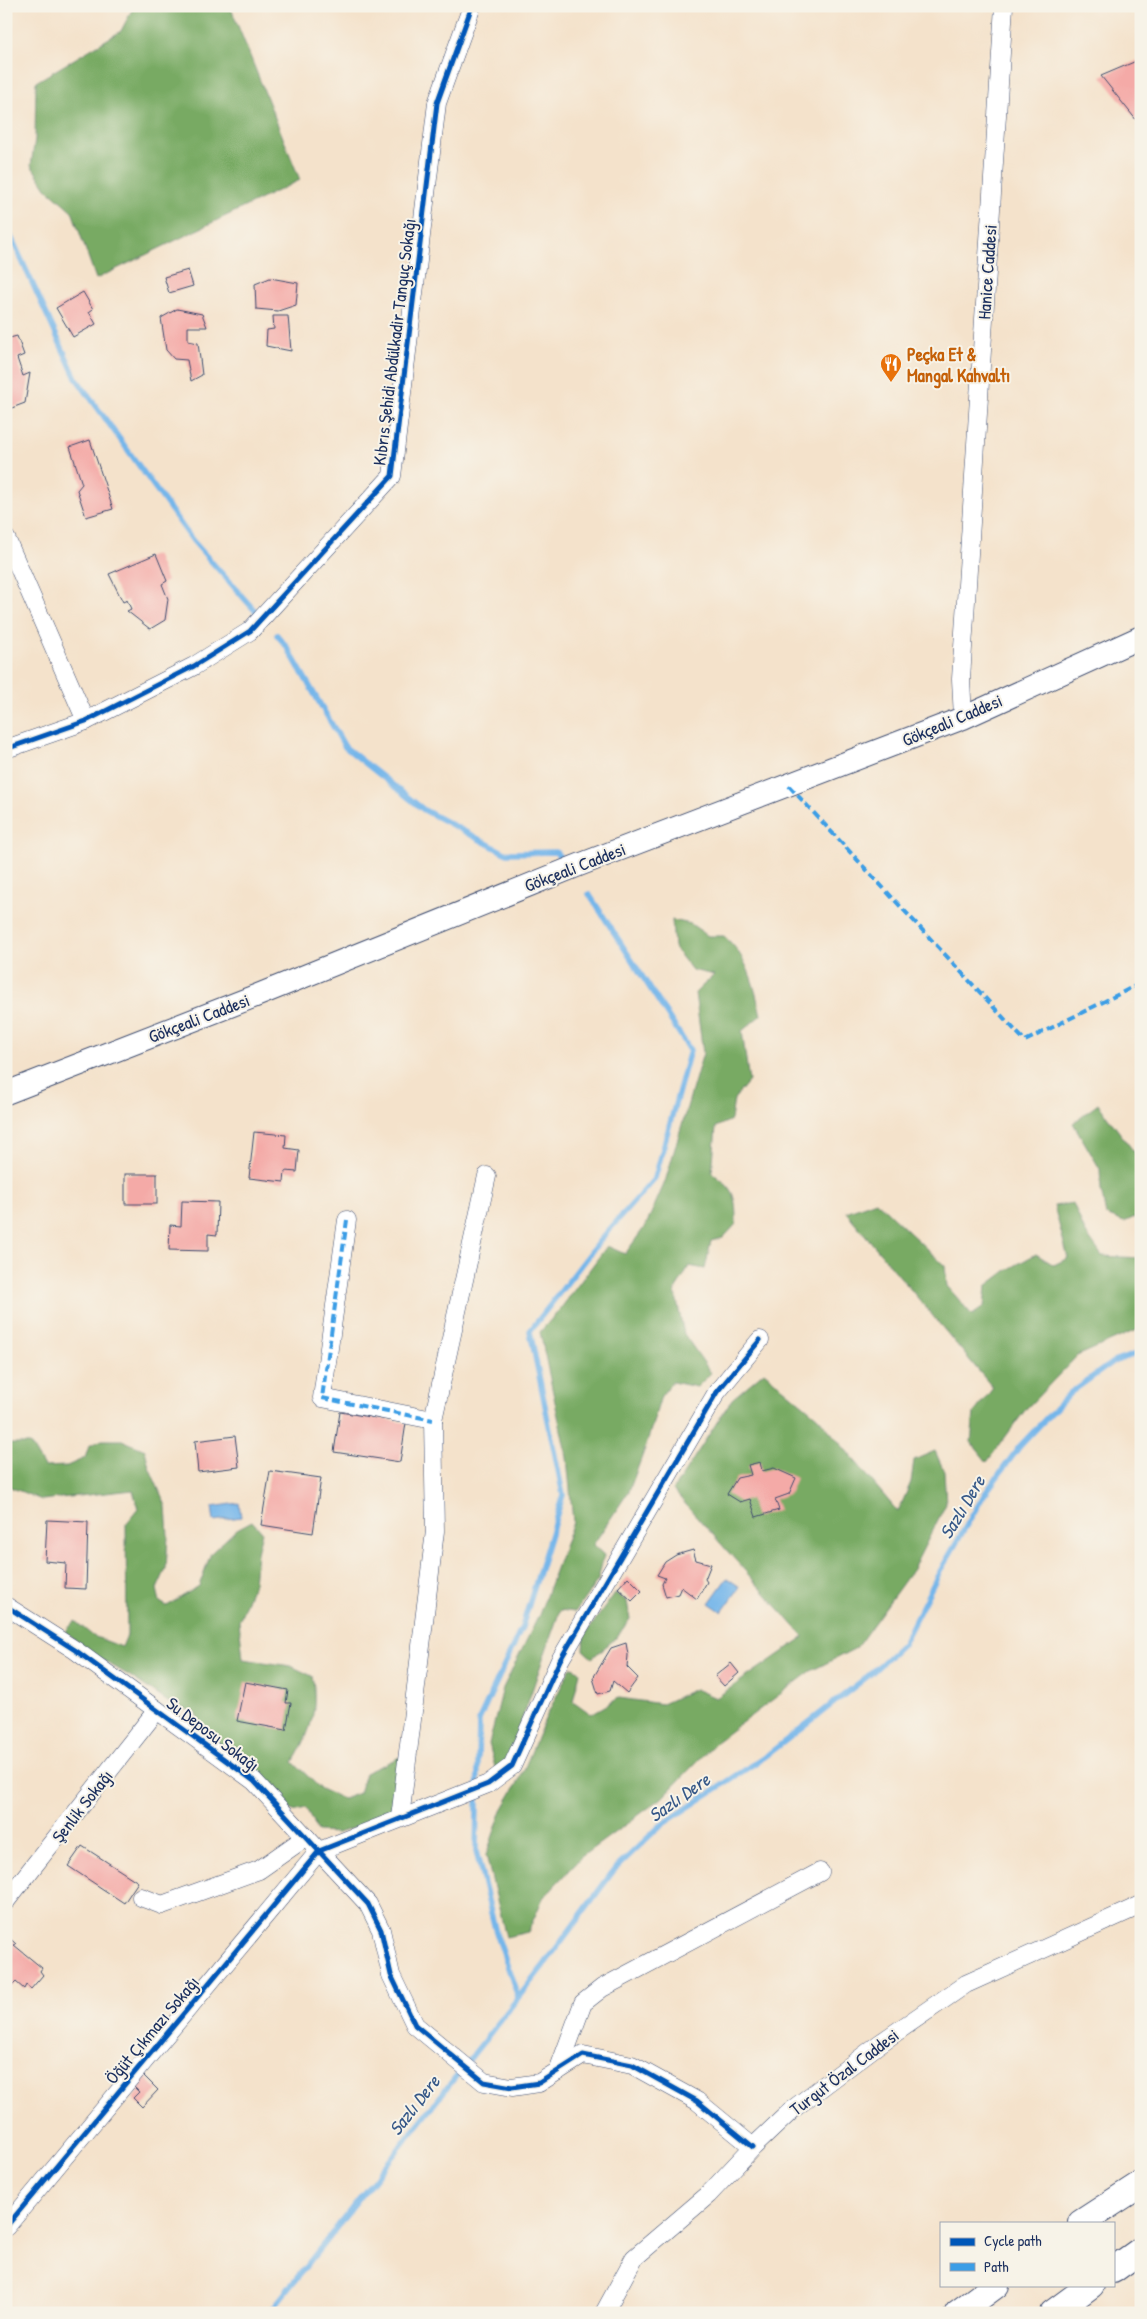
<svg xmlns="http://www.w3.org/2000/svg" width="1147" height="2319" viewBox="0 0 1147 2319" font-family="'Patrick Hand',sans-serif">
  <style>
    .forest { fill: #78aa64; stroke: #4a6c61 }
    .water { fill: #75b6ea; stroke: #4872a4 }
    .lines { fill: none; stroke-linecap: round; stroke-linejoin: round }
    .stream { stroke: #75b6ea; stroke-width: 5.5 }
    .building { fill: #f4aaa7 }
    .minor-casing { stroke: #3c4a6e; stroke-width: 19 }
    .major-casing { stroke: #3c4a6e; stroke-width: 24 }
    .highway-casing { stroke: #3c4a6e; stroke-width: 28 }
    .minor { stroke: #fff; stroke-width: 18 }
    .major { stroke: #fff; stroke-width: 22 }
    .highway { stroke: #fff; stroke-width: 26 }
    .quiet { stroke: #3b9de6; stroke-width: 4; stroke-dasharray: 8 4; stroke-linecap: butt }
    .cycleway-casing { stroke: #f7f3e8; stroke-width: 8 }
    .cycleway { stroke: #0057b8; stroke-width: 5 }
    .labels { text-anchor: middle; dominant-baseline: central; stroke-width: 4; stroke-linejoin: round; paint-order: stroke }
    .street-label { font-size: 18px; fill: #1b2f5e; stroke: #f7f3e8 }
    .food-label { font-size: 18px; font-weight: bold; fill: #c56008; stroke: #f7f3e8; text-anchor: start }
    .water-label { font-size: 19px; font-style: italic; fill: #365888; stroke: #f7f3e8 }
  </style>
  <rect width="100%" height="100%" fill="#f7f3e8"/>
  <filter id="ink" filterUnits="userSpaceOnUse"><feTurbulence type="fractalNoise" baseFrequency=".02" numOctaves="2"/><feDisplacementMap in="SourceGraphic" scale="10" xChannelSelector="R" yChannelSelector="G"/><feConvolveMatrix kernelMatrix="1 2 1 2 8 2 1 2 1" color-interpolation-filters="sRGB"/></filter>
  <filter id="wash" filterUnits="userSpaceOnUse"><feTurbulence type="fractalNoise" baseFrequency=".0096" numOctaves="4" result="noise"/><feDisplacementMap in="SourceGraphic" scale="20" xChannelSelector="R" yChannelSelector="G"/><feGaussianBlur stdDeviation="1.12" result="paint"/><feColorMatrix in="noise" values="0 0 0 0 0 0 0 0 0 0 0 0 0 0 0 0 0 1.4 0 .05"/><feComposite in="paint" operator="in"/></filter>
  <g filter="url(#wash)">
    <rect width="100%" height="100%" fill="#f4e2cb"/>
    <!-- forest -->
    <g class="forest">
      <path d="M134,6H230L300,180L96,279L72,211L46,188L31,165L35,139L36,82L121,31Z"/>
      <path d="M672,920L691,924L708,936H724C748,957 754,985 761,1015L742,1031L749,1081L734,1099L731,1120L716,1127L712,1173C735,1189 736,1197 736,1224L723,1238L711,1241L705,1269L689,1266L675,1291L684,1334L711,1373L697,1387L672,1382L661,1396L646,1446L629,1491L593,1545L604,1555L598,1580L575,1612L560,1610L509,1757L496,1771L489,1744L503,1688L539,1615L573,1522L567,1458L540,1332L561,1308L607,1246L625,1254L646,1225L665,1182L703,1053L695,993L714,975L692,970L674,947Z"/>
      <path d="M1098,1104L1141,1161V1227L1135,1217L1124,1222L1106,1215L1101,1190L1100,1169L1073,1123Z"/>
      <path d="M876,1201L945,1266L947,1286L972,1315L984,1307L986,1286L1007,1270L1036,1254L1054,1265L1068,1258L1054,1206L1073,1203L1085,1232L1102,1256L1141,1258V1328L1077,1356L1026,1409L987,1462L971,1442L974,1413L993,1388L846,1212Z"/>
      <path d="M764,1372L818,1417L898,1512L911,1482L914,1460L935,1451L944,1471L946,1504L913,1569L856,1648L811,1671L716,1742L662,1798L581,1857L543,1898L528,1932L506,1937L486,1855L502,1810L520,1779L545,1719L571,1667L580,1672L573,1701L591,1714L619,1698L662,1704L695,1689L716,1698L804,1637L673,1490L732,1399Z"/>
      <path d="M102,1440H122L145,1450L149,1467L166,1506L168,1536L166,1569L157,1589L160,1602L167,1606L199,1586L211,1553L237,1529L252,1521L262,1532L257,1553L254,1583L239,1621L243,1659L291,1666L312,1676C319,1709 310,1734 293,1762L321,1789L343,1799L359,1793L365,1773L400,1757L403,1797L387,1818L337,1833L318,1832L306,1808L293,1811L209,1740L195,1713L168,1702L130,1676L94,1655L65,1632L75,1621L93,1636L122,1647L127,1635L126,1524L138,1509L133,1490L42,1500L10,1487L8,1444H30L44,1467L67,1466L85,1458L89,1446Z"/>
      <path d="M615,1593L627,1601L630,1619L616,1638L592,1658L583,1650L584,1636Z"/>
    </g>
    <!-- water -->
    <g class="water">
      <path d="M239,1503L241,1517L214,1521L212,1507Z"/>
      <path d="M727,1578L740,1587L722,1612L709,1603Z"/>
    </g>
    <g class="lines">
      <!-- stream -->
      <g class="stream">
        <path d="M6,226L76,378L193,541L257,613"/>
        <path d="M277,635L287,647L345,747L424,810L505,853L556,852L567,866"/>
        <path d="M518,1997L495,1929L476,1851L479,1720L522,1627L563,1495L530,1331L601,1239L655,1178L690,1050L589,894"/>
        <path d="M269,2313L544,1965L614,1870L660,1826L766,1756L868,1676L903,1644L939,1573L984,1495L1020,1446L1070,1393L1113,1362L1141,1352"/>
      </g>
    </g>
    <g id="blocks">
      <!-- building -->
      <g class="building">
        <path d="M1141,59V126L1101,76Z"/>
        <path d="M188,270L193,286L169,293L164,277Z"/>
        <path d="M270,278L298,283L296,305L278,311L256,309L255,284Z"/>
        <path d="M83,292L93,309L89,312L96,324L73,337L56,308Z"/>
        <path d="M177,309L202,314L207,327H188V341L198,343L202,375L191,381L187,360L174,359L166,350L161,318Z"/>
        <path d="M273,316H288L291,351L266,346L267,330L274,329Z"/>
        <path d="M17,336L24,355L17,358L23,376L30,373L25,403L9,409L6,406V339Z"/>
        <path d="M90,440L113,509L86,517L77,490L82,484L70,447Z"/>
        <path d="M156,554L167,581L162,584L168,599L165,620L150,629L127,611L131,609L127,600L123,602L109,574Z"/>
        <path d="M254,1132L286,1135L285,1148L299,1150L297,1172L285,1171L284,1182L249,1178Z"/>
        <rect x="125" y="1174" width="32" height="30"/>
        <path d="M182,1201L218,1202L217,1235L208,1234V1251L169,1250L170,1225L181,1226Z"/>
        <path d="M340,1412L406,1423L400,1462L334,1452Z"/>
        <path d="M235,1436L239,1467L198,1472L195,1441Z"/>
        <path d="M760,1462L762,1471L774,1468L796,1478L789,1494L775,1499L779,1510L756,1517L750,1499L740,1502L727,1494L737,1478L751,1475L748,1465Z"/>
        <path d="M270,1471L321,1478L313,1533L261,1525Z"/>
        <path d="M47,1520L88,1522L86,1589L65,1588L66,1563L45,1561Z"/>
        <path d="M693,1550L696,1560L711,1564L705,1579L707,1582L697,1599L681,1587L678,1594L666,1597L662,1584L665,1578L657,1575L665,1562L676,1555Z"/>
        <path d="M628,1577L642,1591L632,1601L618,1588Z"/>
        <path d="M626,1643L628,1655L627,1667L638,1678L627,1693L613,1681L610,1691L598,1694L593,1678L611,1648Z"/>
        <path d="M731,1663L739,1673L724,1686L715,1676Z"/>
        <path d="M245,1682L288,1690L286,1703H291L286,1730L237,1721Z"/>
        <path d="M82,1846L138,1882L124,1903L68,1866Z"/>
        <path d="M6,1935L16,1944L14,1945L42,1968L40,1971L43,1975L31,1989L26,1985L24,1989L16,1982L11,1987L6,1983Z"/>
        <path d="M142,2074L158,2090L142,2107L133,2098L139,2092L131,2084Z"/>
      </g>
    </g>
  </g>
  <g filter="url(#ink)">
    <use href="#blocks" fill-opacity="0" stroke="#3c4a6e" stroke-width="1"/>
    <g class="lines">
      <!-- minor casing -->
      <g class="minor-casing">
        <g id="minor">
          <path d="M6,538L86,721"/>
          <path d="M963,718L961,679L1004,6"/>
          <path d="M6,749L86,721L194,666L250,631L392,476L437,103L472,6"/>
          <path d="M347,1220L322,1398L433,1420"/>
          <path d="M6,1606L75,1650L254,1781L368,1904L381,1930L391,1975L415,2025L484,2082L512,2087L539,2083L583,2055L632,2065L697,2101L753,2147"/>
          <path d="M400,1818L435,1531L433,1420L487,1176"/>
          <path d="M141,1897L162,1905L259,1870L306,1837"/>
          <path d="M6,1901L157,1710"/>
          <path d="M558,2071L583,2003L602,1988L820,1872"/>
          <path d="M6,2227L319,1851L488,1784L512,1766L560,1660L717,1392L760,1340"/>
          <path d="M604,2313L634,2258L708,2195L753,2147L793,2109L879,2044L966,1984L1141,1905"/>
        </g>
      </g>
      <!-- major casing -->
      <g class="major-casing">
        <path id="major" d="M6,1093L258,995L579,865L963,718L1141,637"/>
      </g>
      <!-- highway casing -->
      <g class="highway-casing">
        <g id="highway">
          <path d="M1081,2223L1141,2184"/>
          <path d="M1113,2270L1141,2250"/>
          <path d="M958,2313L996,2285"/>
          <path d="M1053,2313L1091,2285"/>
        </g>
      </g>
      <!-- minor -->
      <use href="#minor" class="minor"/>
      <!-- major -->
      <use href="#major" class="major"/>
      <!-- highway -->
      <use href="#highway" class="highway"/>
      <!-- quiet -->
      <g class="quiet">
        <path d="M789,786L1025,1041L1141,983"/>
        <path d="M347,1220L322,1398L433,1420"/>
      </g>
      <!-- cycleway casing -->
      <g class="cycleway-casing">
        <g id="cycleway">
          <path d="M6,749L86,721L194,666L250,631L392,476L437,103L472,6"/>
          <path d="M6,1606L75,1650L254,1781L368,1904L381,1930L391,1975L415,2025L484,2082L512,2087L539,2083L583,2055L632,2065L697,2101L753,2147"/>
          <path d="M6,2227L319,1851L488,1784L512,1766L560,1660L717,1392L760,1340"/>
        </g>
      </g>
      <!-- cycleway -->
      <use href="#cycleway" class="cycleway"/>
    </g>
  </g>
  <!-- icons -->
  <defs>
    <g id="restaurant-pin" transform="scale(1.125)"><path d="M0 17L-7.5 6A9.5 9.5 0 1 1 7.5 6Z" fill="#e8710a" stroke="#f7f3e8"/><path d="M-5-6h1v4h1v-4h1v4h1v-4h1v5L-1.5 .5V6h-2V.5L-5-1ZM5-6V6H3V1.5H1.5Q1.5-4 5-6Z" fill="#fff"/></g>
  </defs>
  <g fill-rule="evenodd">
    <use href="#restaurant-pin" x="891" y="364"/>
  </g>
  <g class="labels">
    <!-- street labels -->
    <g class="street-label">
      <text transform="translate(987 272) rotate(-86)">Hanice Caddesi</text>
      <text transform="translate(394 342) rotate(-83)">Kıbrıs Şehidi Abdülkadir Tanguç Sokağı</text>
      <text transform="translate(952 720) rotate(-23)">Gökçeali Caddesi</text>
      <text transform="translate(575 867) rotate(-21)">Gökçeali Caddesi</text>
      <text transform="translate(199 1018) rotate(-21)">Gökçeali Caddesi</text>
      <text transform="translate(213 1734) rotate(37)">Su Deposu Sokağı</text>
      <text transform="translate(82 1806) rotate(-52)">Şenlik Sokağı</text>
      <text transform="translate(152 2030) rotate(-50)">Öğüt Çıkmazı Sokağı</text>
      <text transform="translate(844 2072) rotate(-37)">Turgut Özal Caddesi</text>
    </g>
    <!-- food labels -->
    <g class="food-label">
      <text x="907" y="354">Peçka Et &amp;<tspan x="907" dy="21">Mangal Kahvaltı</tspan></text>
    </g>
    <!-- water labels -->
    <g class="water-label">
      <text transform="translate(962 1507) rotate(-59)">Sazlı Dere</text>
      <text transform="translate(679 1797) rotate(-35)">Sazlı Dere</text>
      <text transform="translate(414 2105) rotate(-52)">Sazlı Dere</text>
    </g>
  </g>
  <!-- margin -->
  <rect width="1147" height="2319" fill="none" stroke="#f7f3e8" stroke-width="25"/>
  <!-- legend -->
  <rect x="940" y="2222" width="175" height="65" fill="#f7f3e8" stroke="#9fa5b1"/>
  <rect x="950" y="2238" width="25" height="8" fill="#0057b8" stroke="#9fa5b1"/>
  <text x="984" y="2246" font-size="15" fill="#1b2f5e">Cycle path</text>
  <rect x="950" y="2263" width="25" height="8" fill="#3b9de6" stroke="#9fa5b1"/>
  <text x="984" y="2272" font-size="15" fill="#1b2f5e">Path</text>
</svg>
